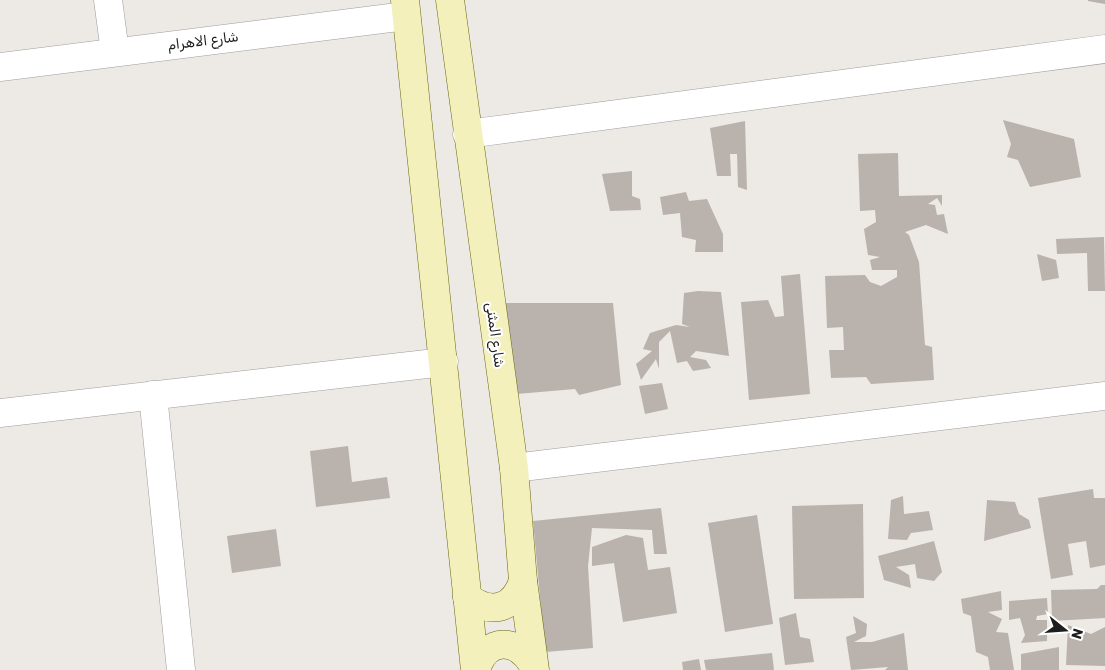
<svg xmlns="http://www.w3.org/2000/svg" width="1105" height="670" viewBox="0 0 1105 670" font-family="Rubik,'Noto Sans Arabic',sans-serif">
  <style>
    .building { fill: #bab2ad }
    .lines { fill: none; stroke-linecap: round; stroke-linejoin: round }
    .street-casing { stroke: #9e9e9e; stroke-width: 29 }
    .secondary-casing { stroke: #68680f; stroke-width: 29 }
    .street { stroke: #fff; stroke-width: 28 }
    .secondary { stroke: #f3f0bc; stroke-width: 28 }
    .labels { text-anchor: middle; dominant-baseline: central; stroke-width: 4; stroke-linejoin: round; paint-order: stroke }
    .street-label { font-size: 14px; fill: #1d1d1d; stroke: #fff }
  </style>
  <rect width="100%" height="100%" fill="#ede9e4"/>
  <!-- building -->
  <g class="building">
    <path d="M1088,0H1105V4L1088,1Z"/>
    <path d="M1003,120L1074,139L1081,177L1030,187L1018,160L1007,157L1011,144Z"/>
    <path d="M745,121L747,190L738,187L737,154H730L731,176H717L710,128Z"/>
    <path d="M898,153L899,196L942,195V206L937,198L928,204L935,205L937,215L944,214L948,234L926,225L905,232L909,235L919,262L925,345L932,347L934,380L871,384L866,377L831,378L829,350H844L843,327L827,328L825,276L865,275L870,282L881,286L897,277V270H872L870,260L880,257L868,255L864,229L876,222L875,210L860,211L858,154Z"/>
    <path d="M632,171V196L640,199L641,210L610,211L602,174Z"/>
    <path d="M686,192L689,201L707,199L723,234V252H695L696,240L682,237L680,213L663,215L660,197Z"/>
    <path d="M1104,237L1105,291H1088L1087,253L1057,254L1056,239Z"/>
    <path d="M1037,254L1056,260L1059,278L1042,281Z"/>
    <path d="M800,274L810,394L749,400L741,302L768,300L775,317L784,316L781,276Z"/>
    <path d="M698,291L721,292L729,356L696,351L690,357L706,360L711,368L693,371L687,361L677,363L670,331L659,342V369L656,359L641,380L636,364L652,351L643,349L650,333L676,325L690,327L682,324L684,293Z"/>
    <path d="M485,303H613L621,385L579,395L575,389L492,396Z"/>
    <path d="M662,383L668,409L645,414L639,386Z"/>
    <path d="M348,446L352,482L387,477L390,498L316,507L310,451Z"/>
    <path d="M1093,489L1094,498H1105V565L1090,568L1086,541L1068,544L1073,575L1051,579L1038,498Z"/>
    <path d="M903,496L904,514L929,511L933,530L911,533L907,540L888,539L891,500Z"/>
    <path d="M987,500L1015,502L1019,514L1029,520L1031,528L984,541Z"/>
    <path d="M863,504L864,598L794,599L792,506Z"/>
    <path d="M661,508L667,554H654L652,530L592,528L588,566L593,648L545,652L533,521Z"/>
    <path d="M757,515L773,624L725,632L708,523Z"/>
    <path d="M276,529L281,566L232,573L227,536Z"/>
    <path d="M626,535L643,538L648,570L670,567L677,613L623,622L614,563L592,566V547Z"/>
    <path d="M934,541L942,572L934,581L917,578L915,564L896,567L909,575L911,588L884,580L878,556Z"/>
    <path d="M1101,585H1105V618L1052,621L1051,590L1097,589Z"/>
    <path d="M1001,591L1002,610L988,612L1002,619L996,632L1008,633L1014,670H990L988,657L976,652L971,616L963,613L961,599Z"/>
    <path d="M1047,598L1048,614L1037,616L1036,620H1047V641L1021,643L1025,635L1020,618L1009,620V601Z"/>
    <path d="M796,613L800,637L810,639L814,662L785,665L779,618Z"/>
    <path d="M853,616L867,624L866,636L854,642H872L904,633L908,670H885L888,667L851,670L846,637L856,633Z"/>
    <path d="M1068,625L1091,634L1105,627V666L1066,665Z"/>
    <path d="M1059,647V670H1021V654Z"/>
    <path d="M772,653L774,670H706L704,660Z"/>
    <path d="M699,659L701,670H683L682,662Z"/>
  </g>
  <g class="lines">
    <!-- street casing -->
    <g class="street-casing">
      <g id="street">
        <path d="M108,0L115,52"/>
        <path d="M0,67L406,16"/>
        <path d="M467,134L1105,49"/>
        <path d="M153,395L181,670"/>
        <path d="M0,413L444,362"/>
        <path d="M514,468L1105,396"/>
      </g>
    </g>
    <!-- secondary casing -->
    <g class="secondary-casing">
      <g id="secondary">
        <path d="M405,0L475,670"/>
        <path d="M450,0L514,468L523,581L535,670"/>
        <path d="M467,597C491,615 513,610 523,581"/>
        <path d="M476,670C486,636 519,637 534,667"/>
      </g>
    </g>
    <!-- street -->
    <use href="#street" class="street"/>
    <!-- secondary -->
    <use href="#secondary" class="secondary"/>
  </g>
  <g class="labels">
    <!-- street labels -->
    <g class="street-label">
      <text transform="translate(203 41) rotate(-7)">شارع الاهرام</text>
      <text transform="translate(495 335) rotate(82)">شارع المثنى</text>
    </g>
  </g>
  <!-- north arrow -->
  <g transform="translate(1065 630) rotate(107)" stroke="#ffffff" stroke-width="4" paint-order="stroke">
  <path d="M0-4L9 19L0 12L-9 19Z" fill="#1d1d1d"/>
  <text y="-8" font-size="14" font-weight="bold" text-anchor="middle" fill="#1d1d1d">N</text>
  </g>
</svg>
